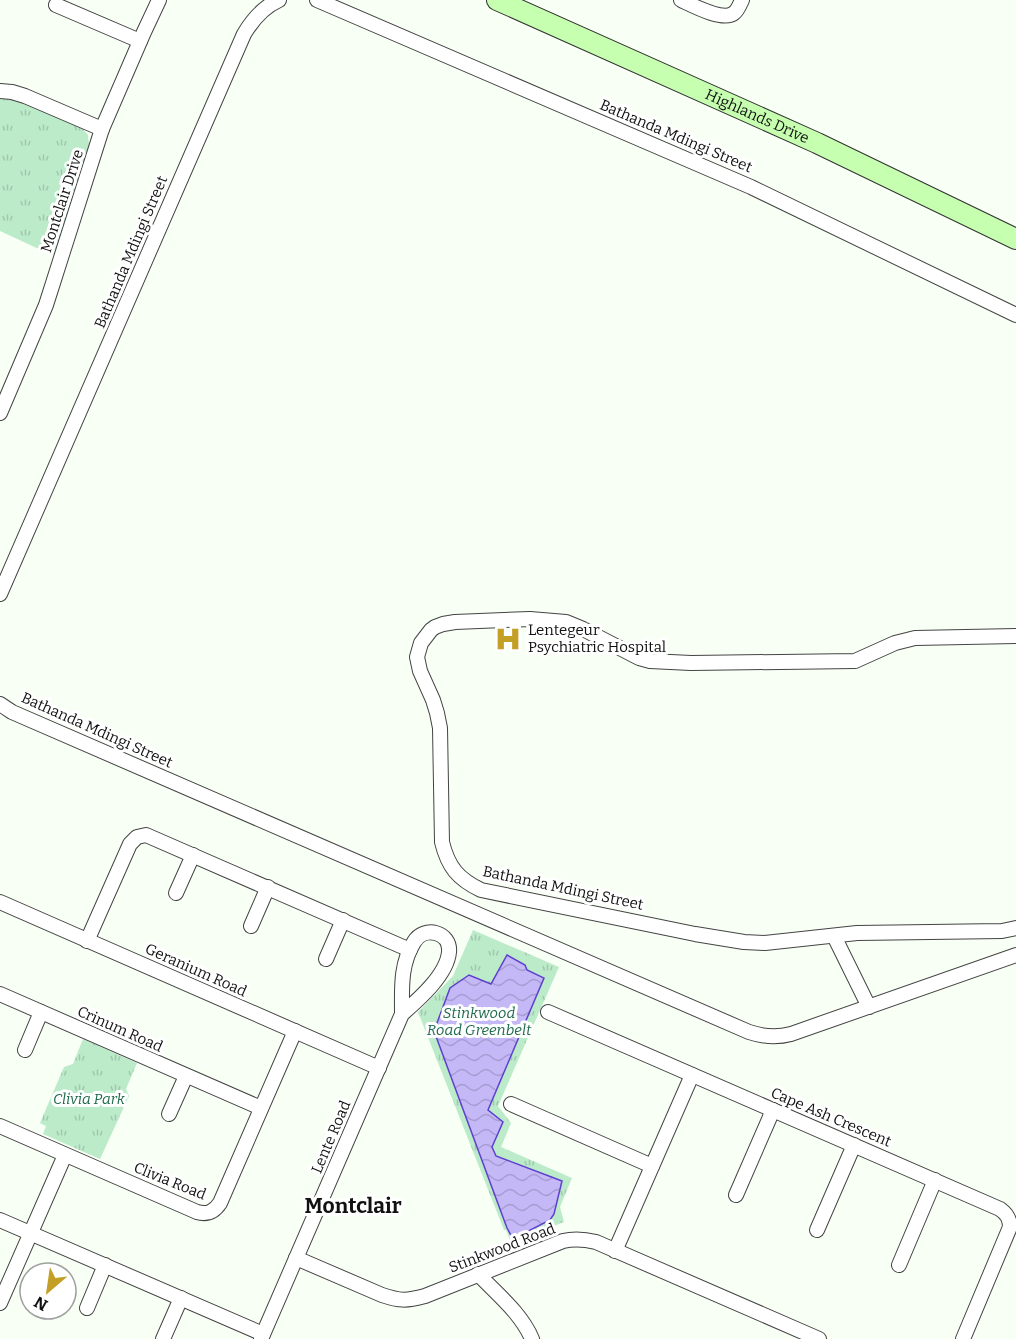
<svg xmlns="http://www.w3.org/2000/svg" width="1016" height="1339" viewBox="0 0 1016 1339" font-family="Bitter,serif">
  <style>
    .park { fill: url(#park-tufts) }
    .water { fill: url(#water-waves); stroke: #5e3fce; stroke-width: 1.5 }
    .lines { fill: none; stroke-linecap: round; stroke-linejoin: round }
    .minor-casing { stroke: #444; stroke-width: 16 }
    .secondary-casing { stroke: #333; stroke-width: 22 }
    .minor { stroke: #fff; stroke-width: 14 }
    .secondary { stroke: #c6ffaf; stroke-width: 20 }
    .labels { text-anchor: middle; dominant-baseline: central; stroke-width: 6; stroke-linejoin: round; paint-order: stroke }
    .street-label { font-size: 15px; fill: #111; stroke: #fff }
    .poi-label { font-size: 15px; fill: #111; stroke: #fff; text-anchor: start }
    .park-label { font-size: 15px; font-style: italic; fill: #1f6a4d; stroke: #fff }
    .district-label { font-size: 21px; font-weight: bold; fill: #111; stroke: #fff }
  </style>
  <defs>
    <pattern id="park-tufts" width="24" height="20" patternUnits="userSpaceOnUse" patternTransform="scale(1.5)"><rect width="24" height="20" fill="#bcebca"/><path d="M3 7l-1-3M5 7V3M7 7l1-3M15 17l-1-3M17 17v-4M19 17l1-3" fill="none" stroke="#a1c8ac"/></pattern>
    <pattern id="water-waves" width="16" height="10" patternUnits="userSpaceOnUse" patternTransform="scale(1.5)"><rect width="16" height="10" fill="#c4b8f7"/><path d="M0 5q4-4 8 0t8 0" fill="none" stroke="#a79dd3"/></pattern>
  </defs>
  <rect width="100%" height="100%" fill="#f8fff4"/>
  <!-- park -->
  <g class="park">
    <path d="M0,97L18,100L81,127L88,135L89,145L55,255L41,250L0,231Z"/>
    <path d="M473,930L559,967L498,1106L511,1123L501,1147L572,1178L560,1207L564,1222L511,1243L506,1230H504L418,1012L453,976Z"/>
    <path d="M83,1039L137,1063L126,1089L129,1096L100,1159L43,1134L46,1126L40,1123L64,1067L73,1064Z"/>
  </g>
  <!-- water -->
  <path class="water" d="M507,955L525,965L527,970L544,978L488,1110L503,1122L492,1147L496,1156L562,1181L554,1214L550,1220L513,1239L507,1228L434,1031L450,988L469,975L491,984Z"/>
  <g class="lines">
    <!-- minor casing -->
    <g class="minor-casing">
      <g id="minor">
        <path d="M317,0L751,187L1016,315"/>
        <path d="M681,0C692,5 723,22 734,13C738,10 740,4 742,0"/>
        <path d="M56,5L140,41"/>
        <path d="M0,91L12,92L25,96L102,129"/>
        <path d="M0,413L46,305L102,129L144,32L159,0"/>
        <path d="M0,594L244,34C253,19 263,7 279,0"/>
        <path d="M1016,636L915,638L895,643L855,661L691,663L650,661L639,658L583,629L566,622L530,619L455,622L443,624L435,627L431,630L421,643L417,657L420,671L433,700L437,713L440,728L442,842C448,867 458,879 481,890L695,934L744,942L765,943L857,933L1002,931L1016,928"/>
        <path d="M0,704L12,712L749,1032C764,1037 776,1038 791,1034L1016,955"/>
        <path d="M176,893L193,855"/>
        <path d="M0,902L379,1068"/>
        <path d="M251,926L268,887"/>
        <path d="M834,936L869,1007"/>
        <path d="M87,941L130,844L137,837L146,835L410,950"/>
        <path d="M326,959L343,920"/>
        <path d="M0,994L261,1108"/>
        <path d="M548,1012L1000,1209C1007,1214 1010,1219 1010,1227L963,1339"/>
        <path d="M25,1050L41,1012"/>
        <path d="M511,1104L652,1166"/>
        <path d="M169,1114L186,1076"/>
        <path d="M0,1126L197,1212C207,1215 214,1212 220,1203L295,1031"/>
        <path d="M736,1195L773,1110"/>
        <path d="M0,1220L263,1334"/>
        <path d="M817,1230L854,1145"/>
        <path d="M615,1251L692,1075"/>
        <path d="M296,1258L382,1295C400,1301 406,1301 425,1296L563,1241C575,1238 584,1239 596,1242L819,1339"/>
        <path d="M899,1265L935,1180"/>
        <path d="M478,1274C497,1294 521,1313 532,1339"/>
        <path d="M0,1303L65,1155"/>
        <path d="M87,1308L105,1265"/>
        <path d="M163,1339L181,1298"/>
        <path d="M261,1339L402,1014C402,988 400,965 414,942C424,925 451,932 449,952C447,975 418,1000 402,1014"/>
      </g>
    </g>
    <!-- secondary casing -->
    <g class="secondary-casing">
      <g id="secondary">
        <path id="s1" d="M497,0L817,143L1016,239"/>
      </g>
    </g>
    <!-- minor -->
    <use href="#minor" class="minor"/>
    <!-- secondary -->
    <use href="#secondary" class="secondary"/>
  </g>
  <!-- icons -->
  <defs>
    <g id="hospital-bare" transform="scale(2.07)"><path d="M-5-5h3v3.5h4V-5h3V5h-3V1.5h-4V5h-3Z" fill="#c39f26" stroke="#fff" stroke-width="2.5" paint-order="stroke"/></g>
  </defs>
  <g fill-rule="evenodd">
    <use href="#hospital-bare" x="508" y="639"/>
  </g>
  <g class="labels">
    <!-- street labels -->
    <g class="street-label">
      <text stroke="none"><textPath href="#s1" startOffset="285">Highlands Drive</textPath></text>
      <text transform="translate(676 136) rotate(23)">Bathanda Mdingi Street</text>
      <text transform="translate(62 201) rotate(-72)">Montclair Drive</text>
      <text transform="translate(131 252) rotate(-67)">Bathanda Mdingi Street</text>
      <text transform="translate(97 730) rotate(24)">Bathanda Mdingi Street</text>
      <text transform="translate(563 888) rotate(12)">Bathanda Mdingi Street</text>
      <text transform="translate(196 970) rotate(24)">Geranium Road</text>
      <text transform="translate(120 1029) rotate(24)">Crinum Road</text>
      <text transform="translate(831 1117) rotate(23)">Cape Ash Crescent</text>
      <text transform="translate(331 1137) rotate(-67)">Lente Road</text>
      <text transform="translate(170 1181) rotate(22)">Clivia Road</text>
      <text transform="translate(502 1248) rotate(-21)">Stinkwood Road</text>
    </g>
    <!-- poi labels -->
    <g class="poi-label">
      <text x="528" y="630">Lentegeur<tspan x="528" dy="17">Psychiatric Hospital</tspan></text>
    </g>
    <!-- park labels -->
    <g class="park-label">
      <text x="479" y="1013">Stinkwood<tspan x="479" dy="17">Road Greenbelt</tspan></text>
      <text x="89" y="1099">Clivia Park</text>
    </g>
    <!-- district labels -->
    <g class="district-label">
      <text x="353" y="1206">Montclair</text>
    </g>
  </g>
  <!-- north arrow -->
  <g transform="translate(48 1291) rotate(209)"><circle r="28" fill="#ffffff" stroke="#a0a0a0" stroke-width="1.5"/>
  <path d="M0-4.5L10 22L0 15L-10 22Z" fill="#c39f26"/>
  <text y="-9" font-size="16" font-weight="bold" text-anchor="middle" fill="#111111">N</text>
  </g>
</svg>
